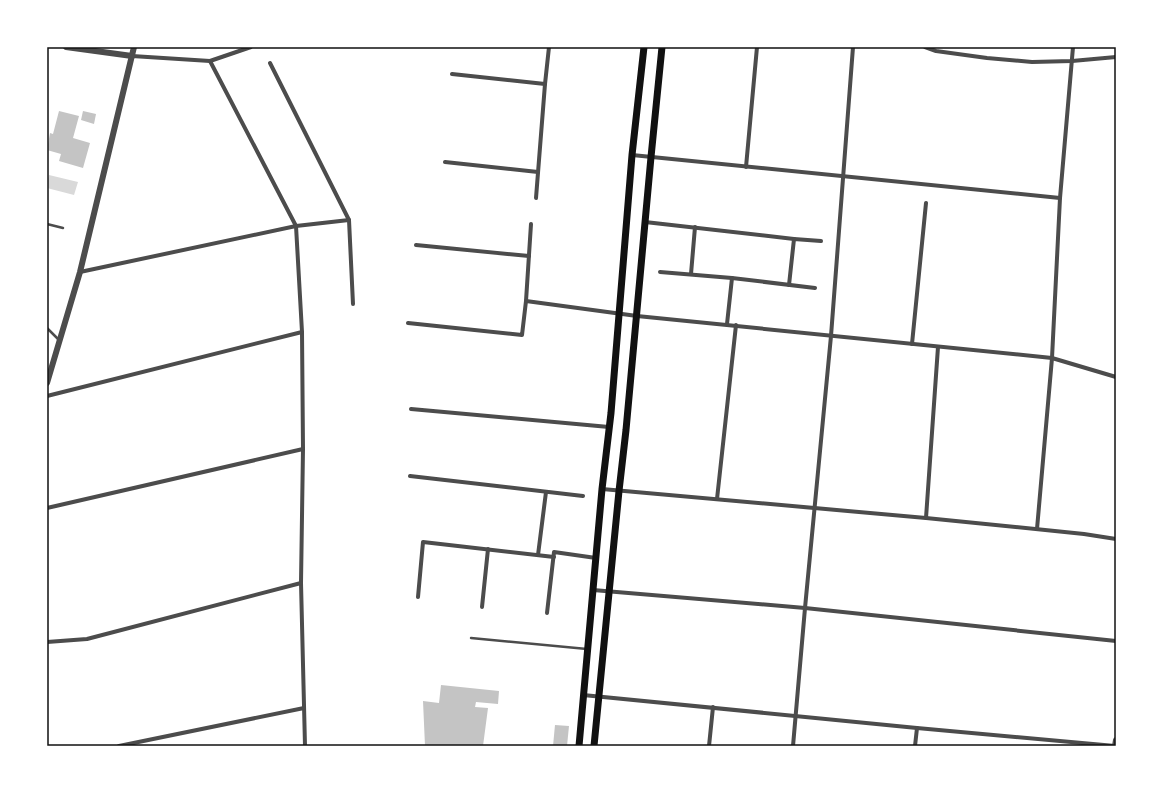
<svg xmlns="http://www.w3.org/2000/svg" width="1163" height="793" viewBox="0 0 1163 793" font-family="'PT Sans Narrow',sans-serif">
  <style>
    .water { fill: #d9d9d9 }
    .building { fill: #c4c4c4 }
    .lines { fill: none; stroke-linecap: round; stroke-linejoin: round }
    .service { stroke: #4c4c4c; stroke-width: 2.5 }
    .minor { stroke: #4c4c4c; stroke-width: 4 }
    .tertiary { stroke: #4c4c4c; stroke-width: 6 }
    .secondary { stroke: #111; stroke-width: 7 }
    .neatline { fill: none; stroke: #111; stroke-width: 1.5 }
  </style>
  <rect width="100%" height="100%" fill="#fff"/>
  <!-- water -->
  <path class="water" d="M49,175L78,182L74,195L47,188V183Z"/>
  <!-- building -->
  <g class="building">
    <path d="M59,111L79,116L73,138L90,143L83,168L59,161L61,154L47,150L50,133L53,134Z"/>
    <path d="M83,111L96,114L94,124L81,120Z"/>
    <path d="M441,685L499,691L498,704L476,702L475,707L488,708L483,746H425L423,701L439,703Z"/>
    <path d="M555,725L569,726L567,746H553Z"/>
  </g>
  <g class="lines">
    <!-- service -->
    <g class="service">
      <path d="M47,224L63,228"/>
      <path d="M47,328L59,340"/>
      <path d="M471,638L587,649"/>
    </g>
    <!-- minor -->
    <g class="minor">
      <path d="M925,47L936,51L987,58L1032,62L1072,61L1116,57"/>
      <path d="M132,56L210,61L251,47"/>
      <path d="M210,61L296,226L302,332L303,449L301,583L305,746"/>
      <path d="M270,63L349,220L353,304"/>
      <path d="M452,74L545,84"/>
      <path d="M632,155L1060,198"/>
      <path d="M445,162L538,172"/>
      <path d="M746,167L757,47"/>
      <path d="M536,198L545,84L549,47"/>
      <path d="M645,222L794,239"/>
      <path d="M416,245L529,256"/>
      <path d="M80,272L296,226L349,220"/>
      <path d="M660,272L732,278"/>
      <path d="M691,274L695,227"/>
      <path d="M789,285L794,239L821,241"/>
      <path d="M526,301L637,316L1052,358L1116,377"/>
      <path d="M408,323L522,335L526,301L531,224"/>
      <path d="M727,324L732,278L815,288"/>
      <path d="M912,344L926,203"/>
      <path d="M47,396L302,332"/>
      <path d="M411,409L609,427"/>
      <path d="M410,476L583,496"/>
      <path d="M602,489L926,518L1084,534L1116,539"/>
      <path d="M717,499L736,325"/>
      <path d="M47,508L303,449"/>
      <path d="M926,518L938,347"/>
      <path d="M1037,529L1052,358L1060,198L1073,47"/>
      <path d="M538,555L546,492"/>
      <path d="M593,590L805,608L1116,641"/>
      <path d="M418,597L423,542L554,557"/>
      <path d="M482,607L488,549"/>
      <path d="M547,613L554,552L596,558"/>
      <path d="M47,642L87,639L301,583"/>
      <path d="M583,695L917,728L1115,746"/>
      <path d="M119,746L304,708"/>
      <path d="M709,746L713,707"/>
      <path d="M793,746L805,608L831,336L853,47"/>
      <path d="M915,746L917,728"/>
    </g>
    <!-- tertiary -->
    <g class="tertiary">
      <path d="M66,47L132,56"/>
      <path d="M47,383L80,272L134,47"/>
      <path d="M1115,746L1116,740"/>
    </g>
    <!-- secondary -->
    <g class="secondary">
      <path d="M579,746L602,489L611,413L632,155L644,47"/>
      <path d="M594,746L619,491L626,430L651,157L662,47"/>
    </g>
  </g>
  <!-- border -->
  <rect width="1163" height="793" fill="none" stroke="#ffffff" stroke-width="96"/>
  <rect x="48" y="48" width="1067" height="697" class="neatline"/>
</svg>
